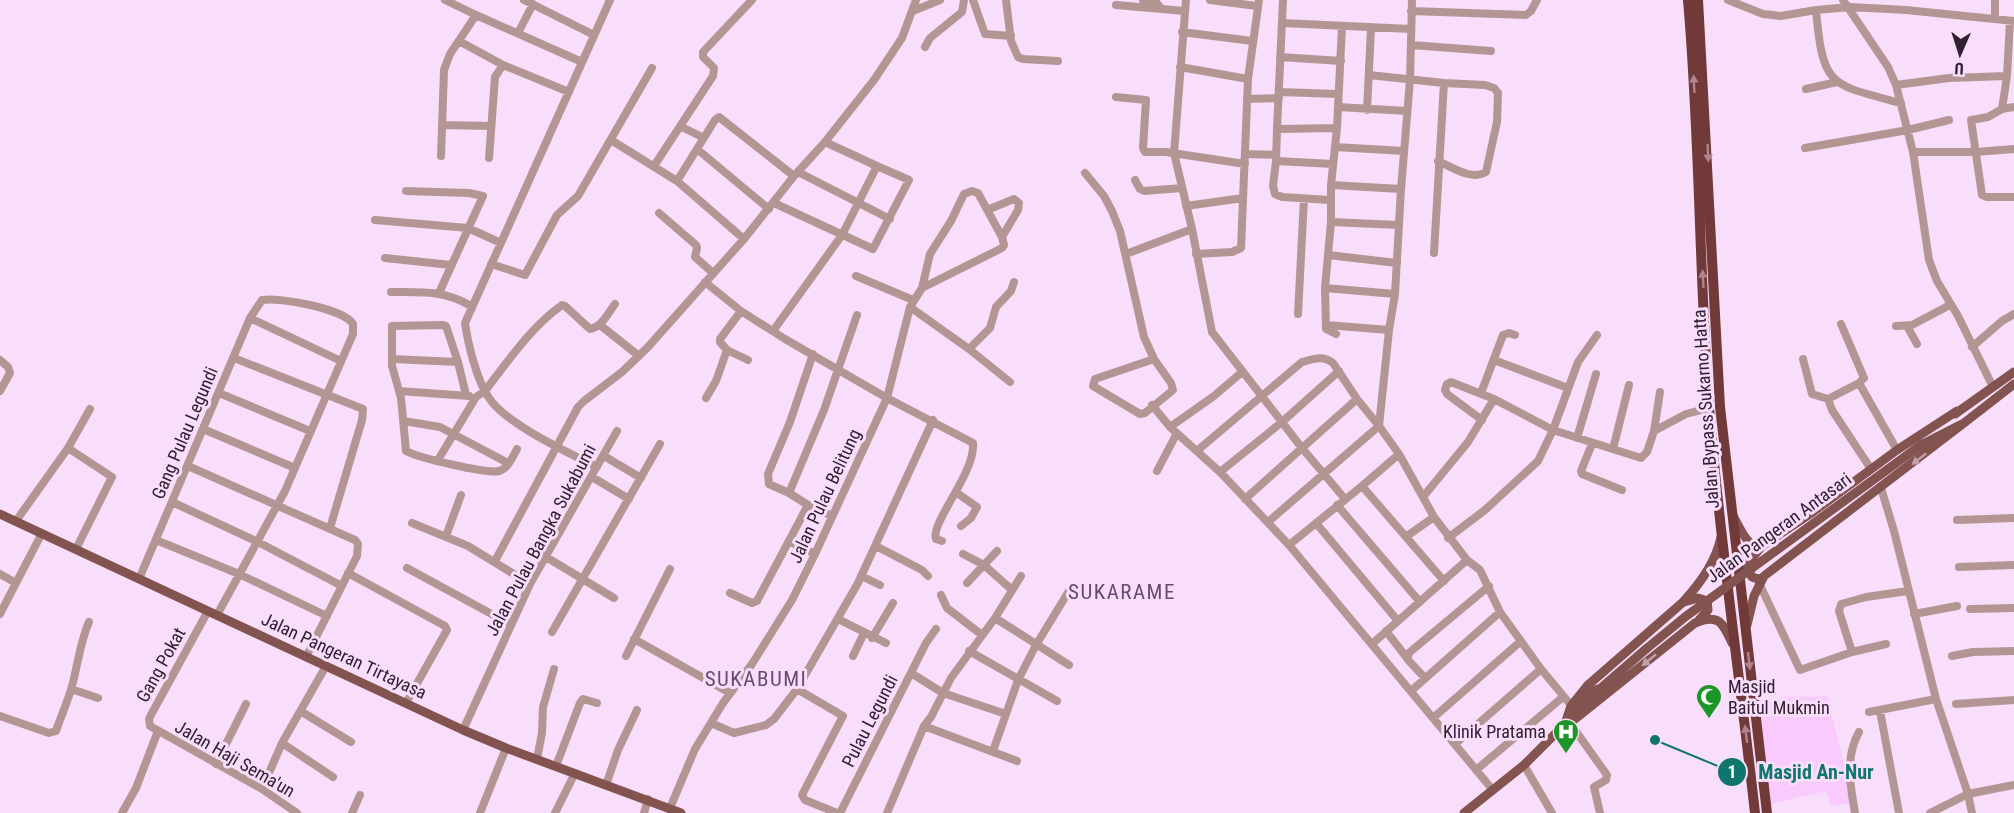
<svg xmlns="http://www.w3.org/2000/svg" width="2014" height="813" viewBox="0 0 2014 813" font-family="'Roboto Condensed',sans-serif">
<rect width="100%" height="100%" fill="#f8defa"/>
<path fill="#facafe" d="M1827,695L1845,768L1851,803L1831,806L1826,791L1771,804L1759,702L1795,696L1816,697Z"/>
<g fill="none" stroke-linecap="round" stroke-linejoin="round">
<path stroke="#b39694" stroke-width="8" d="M445,0L476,15
M524,0L594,35
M973,0L985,34L1011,36
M1006,0L1011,41L1018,57L1023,59L1058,61
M1143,0L1156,2L1161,8
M1186,0L1174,153L1192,229L1212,332L1302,448L1345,499
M1210,0L1257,6
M1283,0L1277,129L1337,128
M1412,0L1410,80L1401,189L1395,294L1389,330L1379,426L1399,454L1434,517L1467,560L1480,570L1500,612L1541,669L1575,710
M1728,0L1763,14L1781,16L1816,10L1850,7L1906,10L2014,21
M1843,0L1888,67L1896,85L1913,152L1929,260L1937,281L1958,316L1993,387
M1995,0V19
M1116,5L1185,11
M1816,10C1823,88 1830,84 1901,103
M913,11L940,0
M1411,11L1526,15L1531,11L1537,0
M2010,21L2007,76L2002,109L1988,117L1971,120L1982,195L1987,197H2014
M1282,23L1411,29
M1182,32L1252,41
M518,33L533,4
M459,41L503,65L569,92
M1411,45L1491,51
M925,47L930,38L962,12L964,0
M1280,57L1341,61
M1180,67L1248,79
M1369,75L1444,83L1485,85L1494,88L1498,93L1497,122L1486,172C1472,181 1452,167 1438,161
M1896,85L1949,78L2007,76
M1806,89L1837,82
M1279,92L1338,94
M1116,97L1146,100L1143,148L1145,152H1166L1245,164
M1247,99L1279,98
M1338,107L1407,111
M2002,109L2014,107
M1367,110L1371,28
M442,125L491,126
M680,126L704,138
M611,140L677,181L744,239
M1335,147L1404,151
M1805,148L1908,130L1949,120
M697,149L769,209
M1913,152H1976L2014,149
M1245,154L1276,155
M441,156L444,70L450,54L476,15L582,62
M489,158L495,77L503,65
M1276,161L1277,129
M654,166L713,76L714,68L703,57V52L752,0
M798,172L890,219
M1085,173L1104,196L1112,211L1120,231L1144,337L1154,359L1171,383L1173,390L1145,413L1140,414L1093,386L1095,379L1154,359
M1135,180L1140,189L1144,191L1182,188
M677,181L715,120L719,117L794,176
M1331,185L1401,189
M406,191L469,193L483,196L439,293
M1330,200L1282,197L1275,194L1273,186L1276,161L1333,164
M774,203L873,249L909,180L877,166
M1186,206L1243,198
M659,213L696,245L697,248L695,257L713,273
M375,220L468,228L501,243
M1331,222L1399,225
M1434,253L1444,83
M1126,254L1192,229
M1196,254L1232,252L1241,248L1248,79L1259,0
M1328,255L1397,263
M385,258L451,265
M491,264L525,275L557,215L578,196L652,68
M856,276L913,300
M705,282L741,311L785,339L887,398L973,443C976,472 930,523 936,539L942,541
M922,288L1002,248L1004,245L1002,237L1018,210L1019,203L1014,199L987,210
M1325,288L1395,294
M391,292C421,292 444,290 471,306
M910,307L969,349L990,328L996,307L1011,291L1014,282
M741,311L720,339V342L727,350L748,360
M1298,314L1304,199
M250,318L341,361
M600,325L639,356
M1326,325L1389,330
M1896,326L1912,325L1950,305
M1907,326L1917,344
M773,331L842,235L877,166L825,142
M1336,334L1326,329L1325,288L1331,222V185L1337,128L1342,26
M1972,347L2002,321L2014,314
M969,349L1010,382
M234,358L363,409L362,420L330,528
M392,359L458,362
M1803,359L1812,394L1828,399L1832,410L1871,469
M0,360L8,367L10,373L0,391
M1494,360L1568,388
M1859,383L1897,450
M399,391L469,396
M219,393L310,431
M1481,393L1503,335L1509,333L1515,335
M466,395L458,362L446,326L443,325L392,326V366L401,398L406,451C419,458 487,474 499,471C508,469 513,456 517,449
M706,398L716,381L727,350
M1828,399L1859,383L1864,378L1841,324
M1152,405L1170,427L1220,472L1289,545L1492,789
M1482,420L1447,394L1445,390L1447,384L1451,382L1494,399L1553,430L1641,458L1647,452L1654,431L1686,414L1709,408
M404,421L440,427L508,463
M1170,427L1214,396L1242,372
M203,429L295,468
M1654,431L1660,392
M1577,438L1596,374
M1592,444L1581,471L1582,474L1622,490
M68,448L112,477L76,549
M1613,449L1629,385
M1198,450L1302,362C1314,359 1323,355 1333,363L1357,399L1379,426L1268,522
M604,456L641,478
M438,460L476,397L485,391C508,361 531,327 562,305L565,306L590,329C602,327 608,313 615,304
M188,466L355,540L358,544L357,556L306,657
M597,467C569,453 506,424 489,398C477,381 468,344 465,323L610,0
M1157,471L1177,433
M1220,472L1282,422L1339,371
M592,477L629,499
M1362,486L1399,454
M1881,488L1894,531L1936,699L1968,794L1972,813
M789,493L769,484L768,474L790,422L813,354
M957,493L977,507L971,518L961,526
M1423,497L1468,442L1494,399
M1245,499L1357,399
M172,502L256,541L342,586
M1337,505L1420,602
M832,516L808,505L789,493L824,410L857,315
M1957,520L2014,518
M16,521L68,448L90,409
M412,523L468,546L530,584
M1316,523L1398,621
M446,536L461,495
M1407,536L1434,517
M1448,538L1485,510L1538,461L1553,430L1578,362L1597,335
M156,540L239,574L327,616
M790,542L815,554
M1289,545L1362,486L1444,581
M876,546L922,570L928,576
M963,554L984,565L1012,590
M546,557L614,598
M495,561L578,407L584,401L622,372L648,347L744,239L794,176L825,142L874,80L902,38L916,0
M1959,567L2014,565
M407,568L510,624
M348,573L445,626L447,630L406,703
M0,574L16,583
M861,576L880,585
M139,579L250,318L262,300C281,297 344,309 353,324V334L285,491L217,615
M967,583L997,551
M1759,583L1800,670L1852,652L1886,644
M730,593L752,603L757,601L808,505
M941,595L947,608L982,635
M1970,609L2014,608
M208,611L152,713L149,719L150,726L262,789L297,813
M0,614L42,533
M1914,614L1957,606
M995,618L1069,665
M838,619L886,643
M1386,631L1407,658
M552,632L660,444
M872,638L893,603
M634,639L730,693
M1372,644L1467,560
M969,651L1057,701
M1852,652L1839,611L1841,604L1866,597L1908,591
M626,656L670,569
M853,656L864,633
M1952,656L1973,652L2014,651
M911,673L943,693L1006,714
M1425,678L1409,661L1407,658L1410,652L1489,586
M71,689L98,698
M797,689L843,716L802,795L805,800L837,813
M1411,691L1500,612
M1956,704L2014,700
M1880,711L1899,813
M302,712L351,742
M1869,712L1936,699
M0,716L49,733L56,731C61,716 68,701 72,686C78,664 80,642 89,622
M1433,718L1521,641
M711,723L734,733L766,725L774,719L797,689L858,583L933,420
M1570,723L1607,775L1606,780L1594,787L1600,813
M924,726L1017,761
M463,730L530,584L617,431
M282,743L333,777
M1455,744L1541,669
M993,751L1018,680L1036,645L1072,586
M537,759L542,733L543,707L554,669
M216,764L246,704
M1524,765L1552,813
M556,766L580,703L583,699L597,703
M1476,770L1563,697
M606,785L618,750L637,710
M262,789L282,743L326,666
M670,808L695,749L723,703L752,664L792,600L815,554L887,398L910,307L922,288L930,254L951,221L964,194L972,191L978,193L1002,237
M122,813L136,788L158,731
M352,813L360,795
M480,813L506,748
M555,813L575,773
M644,813L648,799
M840,813L926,643L936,629
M887,813L924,726L931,717L951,678L995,618L1021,576
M1855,813C1850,785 1845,757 1859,732
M1930,813L1968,794L2014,785"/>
<path stroke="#83534f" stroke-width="9" d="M1955,414L2014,372
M1921,445L1964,423L2014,384
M0,514L463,730L506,748L681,813
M1733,516C1740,527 1747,549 1762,546
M1763,578L1758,579L1752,577L1747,568L1750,561L1762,546L1813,512L1897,450L1957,411
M1684,602L1698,598L1707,601L1708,610L1699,620
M1747,625L1754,596L1764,576L1964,423
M1590,703L1597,696L1601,688
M1571,713L1594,691L1601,688L1646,649
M1564,724L1570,723L1695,623C1719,613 1723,623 1732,643
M1565,724L1571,706L1587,686L1682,603C1699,585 1716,562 1721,537
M1464,813L1524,765L1568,721"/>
<path stroke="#713a38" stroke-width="10" d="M1688,0C1700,136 1699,272 1709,408C1720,543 1740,678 1755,813
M1698,0L1720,407L1767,813"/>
<path stroke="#83534f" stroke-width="9" d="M1646,649L1685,617L1921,445"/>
</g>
<defs><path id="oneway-solid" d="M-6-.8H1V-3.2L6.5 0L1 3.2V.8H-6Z" transform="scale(1.5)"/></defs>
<g fill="#ae848f">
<use href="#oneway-solid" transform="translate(1694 84) rotate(-93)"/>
<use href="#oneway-solid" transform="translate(1708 153) rotate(87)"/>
<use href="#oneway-solid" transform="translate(1703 279) rotate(-93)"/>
<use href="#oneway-solid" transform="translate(1749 661) rotate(83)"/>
<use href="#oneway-solid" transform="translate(1746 734) rotate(-97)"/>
</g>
<g fill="#c39fad">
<use href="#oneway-solid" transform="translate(1919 459) rotate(142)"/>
<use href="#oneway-solid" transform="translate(1649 660) rotate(141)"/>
</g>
<defs>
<symbol id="mosque-pin" viewBox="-11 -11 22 30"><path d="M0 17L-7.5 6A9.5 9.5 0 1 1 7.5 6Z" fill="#1c9627" stroke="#f8defa"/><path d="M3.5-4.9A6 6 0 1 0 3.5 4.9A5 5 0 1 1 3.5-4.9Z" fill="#fff"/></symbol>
<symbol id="hospital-pin" viewBox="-11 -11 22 30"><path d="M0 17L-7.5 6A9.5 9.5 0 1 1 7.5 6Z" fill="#1c9627" stroke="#f8defa"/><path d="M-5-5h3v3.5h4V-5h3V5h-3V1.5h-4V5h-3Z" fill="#fff"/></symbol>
</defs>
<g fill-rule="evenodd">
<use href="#mosque-pin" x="1694" y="682" width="30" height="40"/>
<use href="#hospital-pin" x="1551" y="717" width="30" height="40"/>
</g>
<g text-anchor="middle" stroke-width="6" stroke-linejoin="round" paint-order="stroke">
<g font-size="18" fill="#302031" stroke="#f8defa">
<text transform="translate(1706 409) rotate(-94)" y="6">Jalan Bypass Sukarno Hatta</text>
<text transform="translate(185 433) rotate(-67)" y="6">Gang Pulau Legundi</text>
<text transform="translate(825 496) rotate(-65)" y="6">Jalan Pulau Belitung</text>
<text transform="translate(1779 528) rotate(-36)" y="6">Jalan Pangeran Antasari</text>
<text transform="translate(541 540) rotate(-62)" y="6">Jalan Pulau Bangka Sukabumi</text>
<text transform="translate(344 656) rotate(25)" y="6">Jalan Pangeran Tirtayasa</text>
<text transform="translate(161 665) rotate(-61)" y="6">Gang Pokat</text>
<text transform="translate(870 721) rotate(-63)" y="6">Pulau Legundi</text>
<text transform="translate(235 759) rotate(30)" y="6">Jalan Haji Sema'un</text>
</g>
<g font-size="18" fill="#302031" stroke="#f8defa" text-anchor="start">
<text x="1728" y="693">Masjid<tspan x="1728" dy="21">Baitul Mukmin</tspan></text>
<text x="1546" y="738" text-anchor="end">Klinik Pratama</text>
</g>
<g font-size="21" letter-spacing="1.5" fill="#6c476f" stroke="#f8defa">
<text x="1122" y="599">SUKARAME</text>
<text x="756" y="686">SUKABUMI</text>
</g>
</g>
<path fill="none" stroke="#0f766e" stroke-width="2" d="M1655 740L1732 772"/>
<g fill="#0f766e" stroke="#f8defa" stroke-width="2">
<circle cx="1655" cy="740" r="6"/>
<circle cx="1732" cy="772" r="15"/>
</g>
<g font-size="18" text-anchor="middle" font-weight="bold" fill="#fff">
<text x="1732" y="778">1</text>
</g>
<g font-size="20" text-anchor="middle" font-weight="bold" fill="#0f766e" stroke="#f8defa" stroke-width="6" stroke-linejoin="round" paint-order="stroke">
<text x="1816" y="779">Masjid An-Nur</text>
</g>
<g transform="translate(1960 54) rotate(183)" stroke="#f8defa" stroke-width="4.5" paint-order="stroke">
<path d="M0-4.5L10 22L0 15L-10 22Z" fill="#302031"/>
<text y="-9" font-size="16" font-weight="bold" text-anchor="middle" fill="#302031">U</text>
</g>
</svg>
